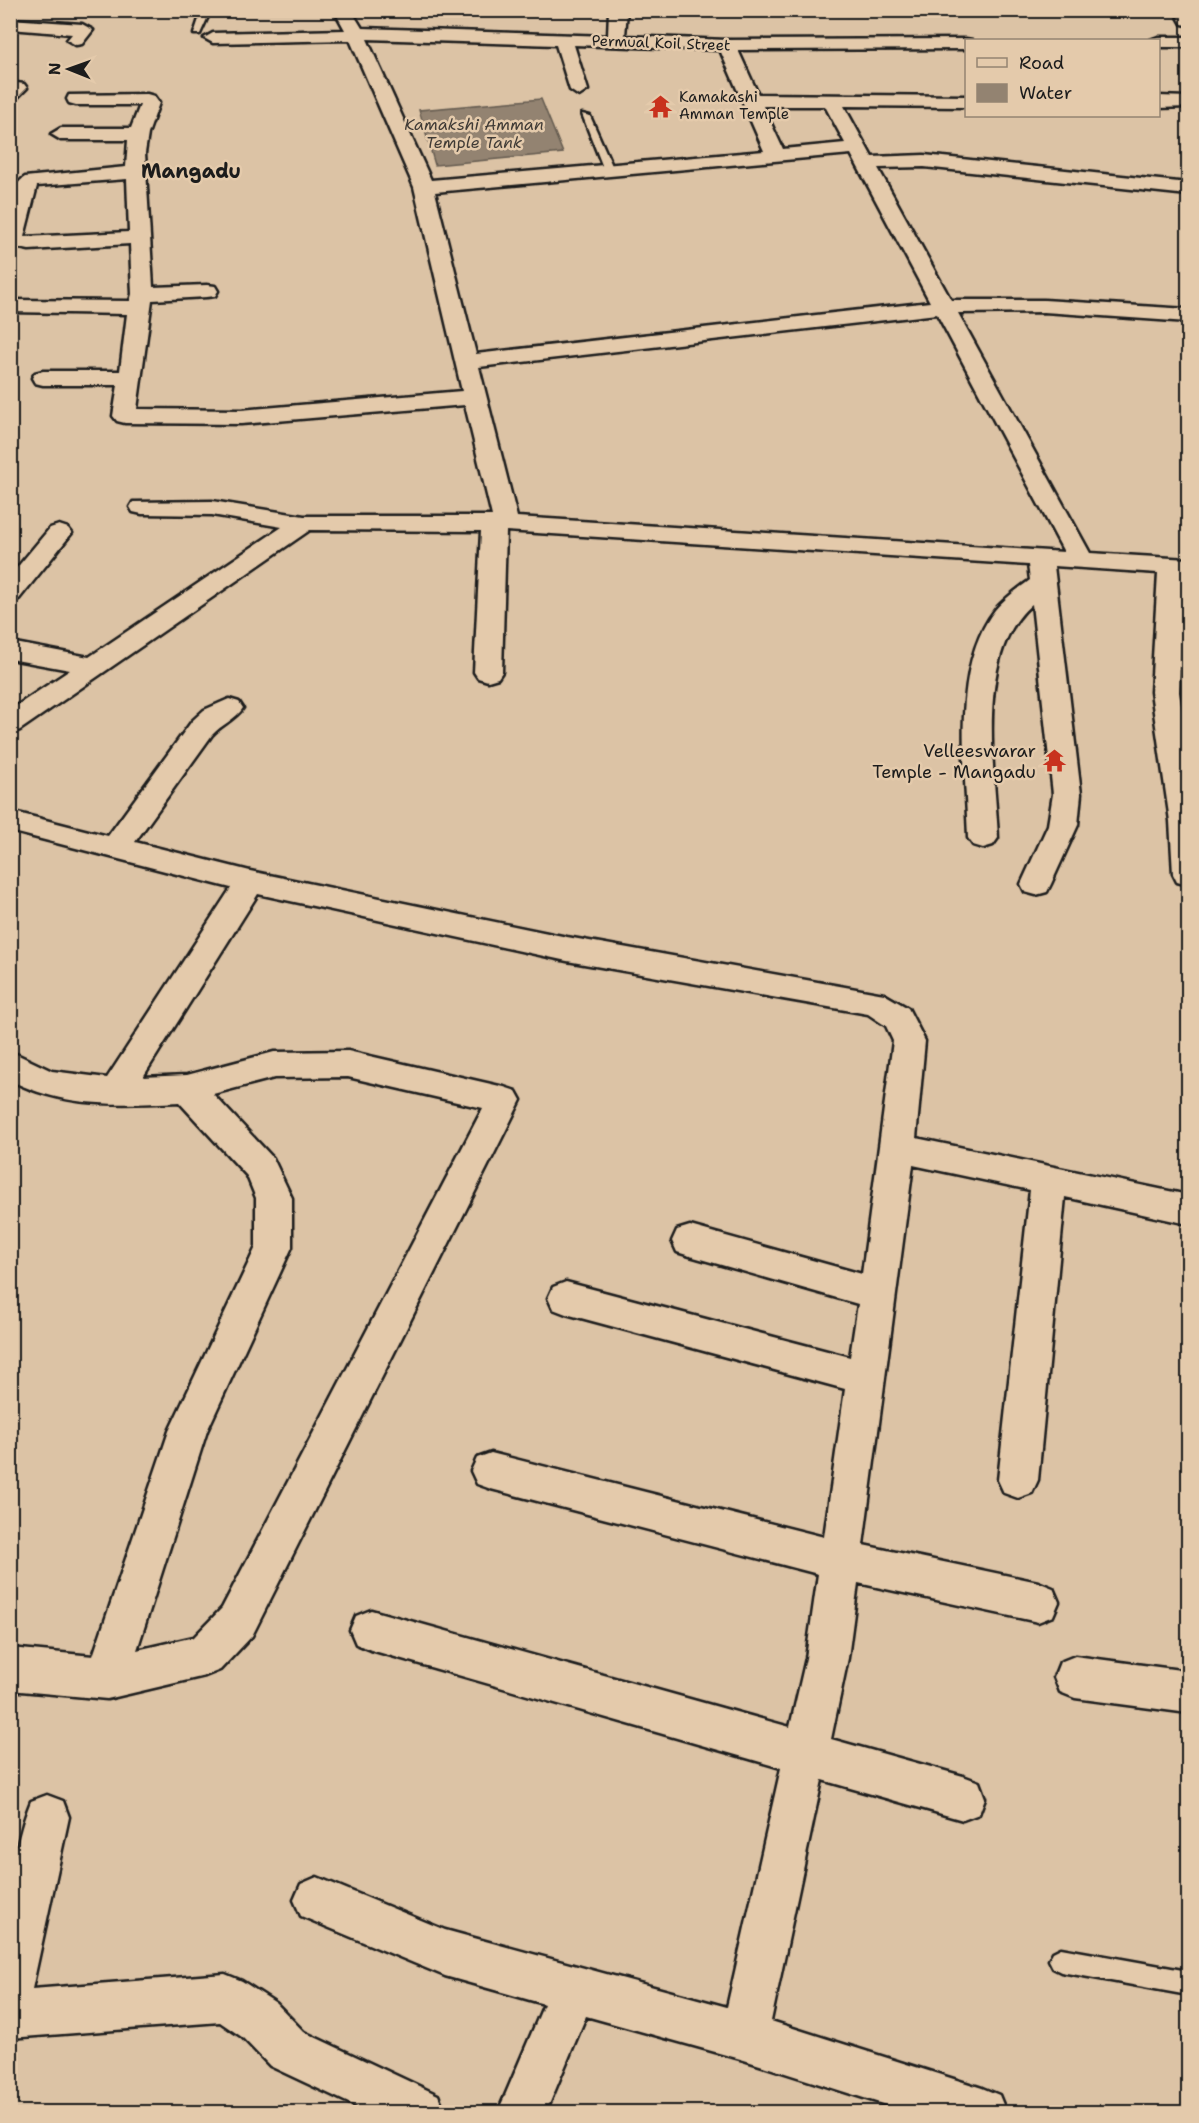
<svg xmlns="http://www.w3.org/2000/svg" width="1199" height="2123" viewBox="0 0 1199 2123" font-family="'Shantell Sans',sans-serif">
<rect width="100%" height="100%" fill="#dcc3a5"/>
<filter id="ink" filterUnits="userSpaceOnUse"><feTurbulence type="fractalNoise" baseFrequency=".0167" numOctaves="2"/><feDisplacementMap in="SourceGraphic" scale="12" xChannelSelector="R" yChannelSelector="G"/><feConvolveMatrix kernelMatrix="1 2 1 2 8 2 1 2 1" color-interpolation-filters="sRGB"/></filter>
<g filter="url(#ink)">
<path fill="#938371" stroke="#635a4f" stroke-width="1.5" d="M541,99L563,153L435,165L419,110Z"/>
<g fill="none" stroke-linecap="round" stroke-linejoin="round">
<defs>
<path id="service" d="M202,10H211L200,34H194Z
M582,114L590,116L614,170L612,172L604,170Z
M1061,1948L1188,1971V1995L1061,1972L1053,1968L1049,1960L1053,1952Z"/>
<path id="minor" d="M334,10H351L362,28L608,36L609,10H627L625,36L727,40L966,39L972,40H966V49L738,50L758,94L966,96V107L844,106L872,157L924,155L1188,183V195L924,167L878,168L951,300H1044L1188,309V322L1044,312L958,313L1090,553L1188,559V575L1183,574L1179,692L1188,752V885L1177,882L1173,874L1170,821L1151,692L1158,573L1054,566L1081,794L1078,825L1051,884L1047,892L1036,895L1025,892L1021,884L1048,825L1053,794L1032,604C974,653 995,770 998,838L993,845L983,848L973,845L968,838C966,769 950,668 995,610C1005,598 1018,589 1030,580L1028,565L506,531L502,672L498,678L488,681L478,678L474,672L481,531L310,530L20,730L10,733V710L70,670L10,659V642L89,657L282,527L212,515L142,514L133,512L130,507L133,502L212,501L304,516H492L465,405L241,424L125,423L117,421L113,416L118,385H43L35,383L32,378L35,373L43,371H120L127,314L10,312V300L130,301L132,294L130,244L29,250L10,246C10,225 5,190 25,177L126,167L128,140H61L51,134L61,128H131L140,105H76L69,103L67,99L69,95L147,94L154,96L159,103L148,134L145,153L153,287L207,285L215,286L218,291L215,296L207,297L152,300L137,409L241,410L462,391L414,187L350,40L213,43L204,38L213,33L345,30ZM367,39L556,45L570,90L579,96L588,90L574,45L720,50L764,151L431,180ZM763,106H825L845,143L783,149ZM851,154L930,302L476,354L435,192ZM127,179L129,232L24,237L37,186ZM937,314L1064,552L517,517L479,367Z
M1174,10H1188V25L1182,24Z
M10,19L82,24L93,30L82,44L76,45L67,40L72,34L10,29Z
M1158,37H1188V47H1158V40H1150Z
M10,82L24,84L27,88L17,98L10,99Z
M1158,96L1188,97V107L1158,108Z
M59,525L68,528L72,533L19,599L10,601V576L50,528Z
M229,699L239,702L243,708C236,719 221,725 212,735L135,842L250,871L567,937L884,994L908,1008L925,1041L916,1138L1188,1195V1224L1065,1197L1038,1480L1032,1493L1018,1498L1004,1493L998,1480L1030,1190L913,1165L863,1545L1038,1582L1053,1588L1059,1602L1053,1616L1038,1622L858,1583L848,1658L831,1739L963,1776L979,1782L985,1798L979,1814L963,1820L822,1780L771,2021L982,2088L999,2095L1006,2112H908L744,2060L586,2016L546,2112H498L544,2004L445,1976L301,1916L294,1900L301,1884L317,1877L445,1930L727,2007L781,1768L371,1650L356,1644L350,1630L356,1616L371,1610L790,1727L806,1658L818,1574L491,1489L477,1484L471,1471L477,1458L491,1453L824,1537L845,1389L566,1314L553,1309L548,1298L553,1287L566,1282L850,1357L858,1304L690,1256L677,1252L672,1241L677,1230L690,1226L862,1274L893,1041L886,1026L868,1014L567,961L258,894L143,1077L187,1075L274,1052L348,1051L504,1087L516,1091L521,1100L252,1636L220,1670L205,1676L107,1699L10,1690V1648L93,1656L169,1431L256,1247V1198L247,1176L179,1102C121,1105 63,1108 10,1080V1051L52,1071L107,1078L231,888L10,831V811L108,836L192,721L204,710ZM348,1077L483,1108L222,1608L194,1637L137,1650L207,1431L292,1247V1198L273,1158L213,1094L274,1078Z
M1075,1656L1188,1671V1713L1075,1698L1060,1692L1054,1677L1060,1662Z
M47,1795L63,1801L69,1817L32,1989L225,1974L242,1981L276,2003L304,2032L438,2095L445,2112H368L270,2066L242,2037L220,2022L10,2038C10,1959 1,1875 31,1801Z"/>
</defs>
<use href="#service" stroke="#1c1c1c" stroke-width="5"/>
<use href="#minor" stroke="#1c1c1c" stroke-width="5"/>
<use href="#service" fill="#e4caab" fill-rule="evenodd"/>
<use href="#minor" fill="#e4caab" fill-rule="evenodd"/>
</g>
</g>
<defs>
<symbol id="temple-bare" viewBox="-9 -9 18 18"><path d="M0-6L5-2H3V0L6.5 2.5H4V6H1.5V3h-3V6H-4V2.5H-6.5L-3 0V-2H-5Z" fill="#c8321e" stroke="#e4caab" stroke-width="2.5" paint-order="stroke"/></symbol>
</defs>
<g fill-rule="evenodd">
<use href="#temple-bare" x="644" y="90" width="33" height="33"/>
<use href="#temple-bare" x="1038" y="744" width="33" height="33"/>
</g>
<g text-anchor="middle" stroke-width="5" stroke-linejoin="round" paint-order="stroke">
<g font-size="15" fill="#1c1c1c" stroke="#e4caab">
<text transform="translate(661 43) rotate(2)" y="5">Permual Koil Street</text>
</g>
<g font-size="15" fill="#1c1c1c" stroke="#e4caab" text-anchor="start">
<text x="679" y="102">Kamakashi<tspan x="679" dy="17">Amman Temple</tspan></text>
</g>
<g font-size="16" font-style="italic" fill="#403b36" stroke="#e4caab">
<text x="474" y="130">Kamakshi Amman<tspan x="474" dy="18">Temple Tank</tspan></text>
</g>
<g font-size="18" fill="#1c1c1c" stroke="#e4caab" text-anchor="end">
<text x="1036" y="757">Velleeswarar<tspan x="1036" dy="21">Temple - Mangadu</tspan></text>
</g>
<g font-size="20" font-weight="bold" fill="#1c1c1c" stroke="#e4caab">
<text x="191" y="178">Mangadu</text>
</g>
</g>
<rect width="1199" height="2123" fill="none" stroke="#e4caab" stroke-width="36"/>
<rect x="18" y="18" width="1163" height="2087" fill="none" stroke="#1c1c1c" stroke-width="2" filter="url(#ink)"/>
<rect x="965" y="39" width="195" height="78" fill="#e4caab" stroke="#948472" stroke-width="1.5"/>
<rect x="977" y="58" width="30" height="9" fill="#e4caab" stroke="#948472" stroke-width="1.5"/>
<text x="1019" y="69" font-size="18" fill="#1c1c1c">Road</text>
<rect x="977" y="84" width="30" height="18" fill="#938371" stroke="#948472" stroke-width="1.5"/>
<text x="1019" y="99" font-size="18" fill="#1c1c1c">Water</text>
<g transform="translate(69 69) rotate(271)" stroke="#e4caab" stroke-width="4.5" paint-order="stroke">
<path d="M0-4.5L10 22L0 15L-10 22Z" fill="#1c1c1c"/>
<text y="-9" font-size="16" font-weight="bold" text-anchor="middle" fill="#1c1c1c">N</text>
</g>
</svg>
